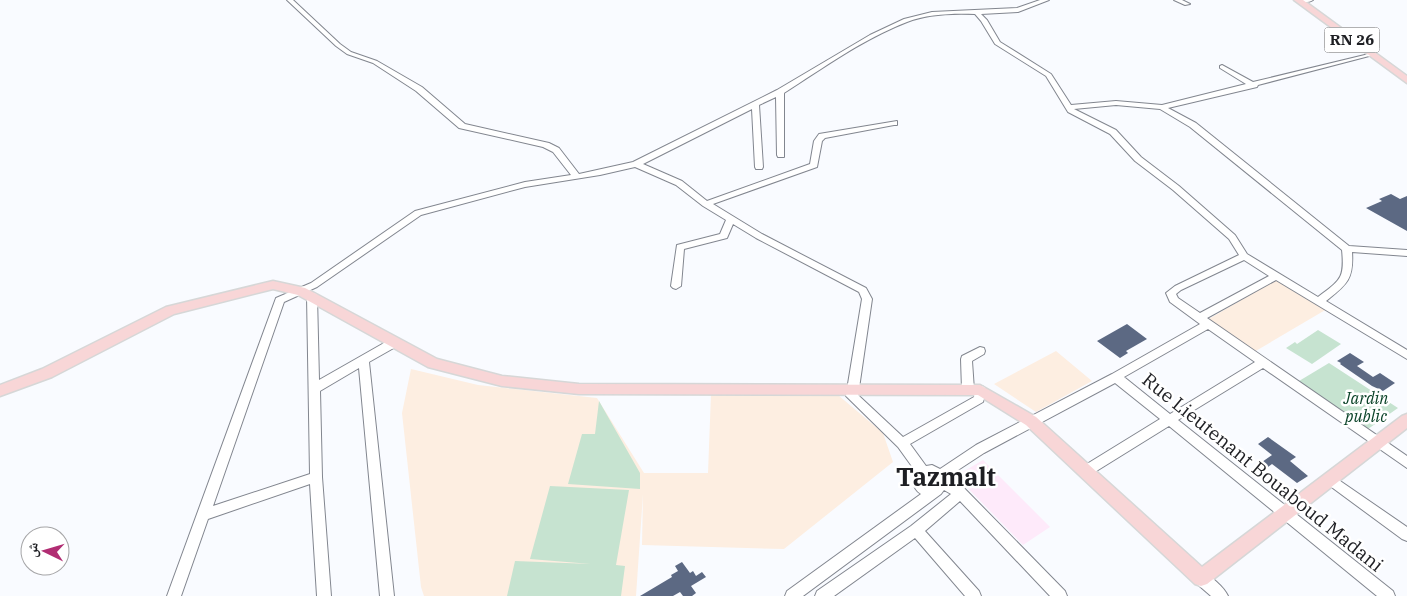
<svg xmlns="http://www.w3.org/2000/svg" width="1407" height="596" viewBox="0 0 1407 596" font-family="'IBM Plex Serif','Noto Naskh Arabic',serif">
<rect width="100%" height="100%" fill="#f9fbff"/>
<path fill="#fdeee1" d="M1277,279L1327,309L1254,352L1207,320Z
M1056,351L1092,381L1036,412L994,384Z
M411,369L478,385L597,398L644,473H708L711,394L838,395L883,433L893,462L784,549L642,545L643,494L636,596H424L421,587L402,413Z"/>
<path fill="#feeafa" d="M983,460L1050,527L1023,545L956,476Z"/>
<path fill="#c6e3d0" d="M1318,330L1341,344L1312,364L1286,348L1295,342L1297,344Z
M1329,363L1398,408L1368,429L1299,381Z
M599,401L640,473V489L568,484L582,434H595Z
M550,486L629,490L616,565L625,566L621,596H507L515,561L591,564L530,559Z"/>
<path fill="#5c6983" d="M1391,194L1400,199L1407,196V231L1366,208L1382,201L1379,199Z
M1127,324L1147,339L1126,351L1128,353L1120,358L1097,341Z
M1350,353L1364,362L1357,366L1373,377L1380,373L1395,383L1383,391L1372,386L1340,364L1341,363L1337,361Z
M1268,437L1296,457L1290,461L1308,476L1297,483L1272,464L1268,467L1262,462L1272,455L1258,444Z
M682,562L690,573L693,571L696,576L702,572L706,577L691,586L696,593L692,596H683L680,592L673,596H640L672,577L671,575L678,571L675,566Z"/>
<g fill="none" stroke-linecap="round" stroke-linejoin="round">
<defs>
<path id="minor" d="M287,0H293L340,44L351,52L377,61L422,87L465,124L549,143L559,148L579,174L633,162L777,90L870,35L904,19L932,12L1017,8L1040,0H1049L1018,12L981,14L987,20L1000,42L1051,74L1071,105L1116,101L1162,105L1246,84L1220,68V66L1222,65L1253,82L1373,53V55L1258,85L1257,87L1168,108L1196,123L1349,246L1407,250V256L1352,252C1354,280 1346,285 1326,301L1407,350V359L1276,280L1207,318L1407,456V468L1263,368L1178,420L1393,591L1395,596H1377L1169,426L1090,475L1086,476L1082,475L1080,471L1082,467L1160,419L1115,383L984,453L955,472L965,489L1065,591L1067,596H1050L960,501L925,531L979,591L981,596H965L915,538L834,596H815L817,591L911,526L951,494L944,490L941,494L803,596H785L787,591L921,494C913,489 912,481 916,472L898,447L846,396L862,299L859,292L756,238L733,224L727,238L684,249L681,286L676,289L673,288L671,286L677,245L720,234L726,220L703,206L676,185L635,167L600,175L525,187L421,215L317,287L284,302L213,506L310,474L307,296L312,293L316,294L317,296L319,380L391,339H399L400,342L399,345L369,362L394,596H380L359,368L320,391L322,477L331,596H317L310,484L208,519L181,596H167L276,298L311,283L415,211L525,182L571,175L553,152L543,147L459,128L416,91L373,63L347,54L336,46ZM975,14L981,21L995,44L1046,76L1068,112L1110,134L1135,161L1173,190L1229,239L1239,255L1175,286L1166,293L1170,302L1200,324L1112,374L976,445L940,469L932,465L926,466L910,444L983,402L986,390L984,387L980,386L976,387L974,397L903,437L858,395L872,299L866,288L762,234L713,204L817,167L822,141L825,138L894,125H897V121L819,134L814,141L810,164L707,201L682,181L643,164L752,109L755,167L756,169H762L763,167L759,105L776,97L777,155L778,157H784V93C823,68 863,39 907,22C927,14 954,13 975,14ZM1116,105L1160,109L1190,127L1342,250C1345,279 1340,280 1318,297L1247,254L1235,235L1179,186L1141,157L1116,130L1074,109ZM1244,260L1269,276L1200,313L1178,298L1176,294L1181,290ZM1208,329L1255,362L1170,414L1124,377ZM929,476L934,479V483L931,486H929L926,483V478Z
M1174,0H1182L1190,4L1185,5Z
M1296,0H1313C1309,3 1300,3 1296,0Z
M980,347L984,348L985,351L984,354L972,361L974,390L972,393L968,394L964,393L962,390L961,359L962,356Z
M1330,474L1407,527V541L1402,539L1326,483L1324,479L1326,475Z
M1201,571C1210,575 1224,587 1228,596H1211L1196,583L1194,578L1196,573Z"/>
<path id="major" d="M1294,0H1303L1407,76V83Z
M273,281L305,288L437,359L502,376L579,384L980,385L1036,417L1202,567L1402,416L1407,414V428L1207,584L1201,586L1195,584L1026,425L978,395L579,394L502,386L428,367L298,295L273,289L174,314L52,377L0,396V385L42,369L166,307Z"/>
</defs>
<use href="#minor" stroke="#82868f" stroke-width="2"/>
<use href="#major" stroke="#d6d7d7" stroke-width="3"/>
<use href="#minor" fill="#fff" fill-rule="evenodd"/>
<use href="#major" fill="#f8d6d7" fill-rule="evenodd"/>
</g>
<g text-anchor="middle" stroke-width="5" stroke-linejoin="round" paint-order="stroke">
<rect fill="#fff" stroke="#626265" stroke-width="1" x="1324.5" y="27.5" width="55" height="25" rx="4"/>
<g font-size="15" font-weight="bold" fill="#1e1f23">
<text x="1352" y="45">RN 26</text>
</g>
<g font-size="16" font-style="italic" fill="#0a4328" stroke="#fff">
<text x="1366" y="404">Jardin<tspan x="1366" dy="18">public</tspan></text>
</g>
<g font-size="19" fill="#1e1f23" stroke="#fff">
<text transform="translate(1263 472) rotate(39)" y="7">Rue Lieutenant Bouaboud Madani</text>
</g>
<g font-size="25" font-weight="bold" fill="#1e1f23" stroke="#fff">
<text x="946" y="486">Tazmalt</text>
</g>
</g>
<g transform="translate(45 551) rotate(275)"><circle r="24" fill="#ffffff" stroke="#a5a5a7"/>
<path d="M0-4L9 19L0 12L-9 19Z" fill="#b12d73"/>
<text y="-8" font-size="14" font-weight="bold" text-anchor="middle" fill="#1e1f23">ش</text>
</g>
</svg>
